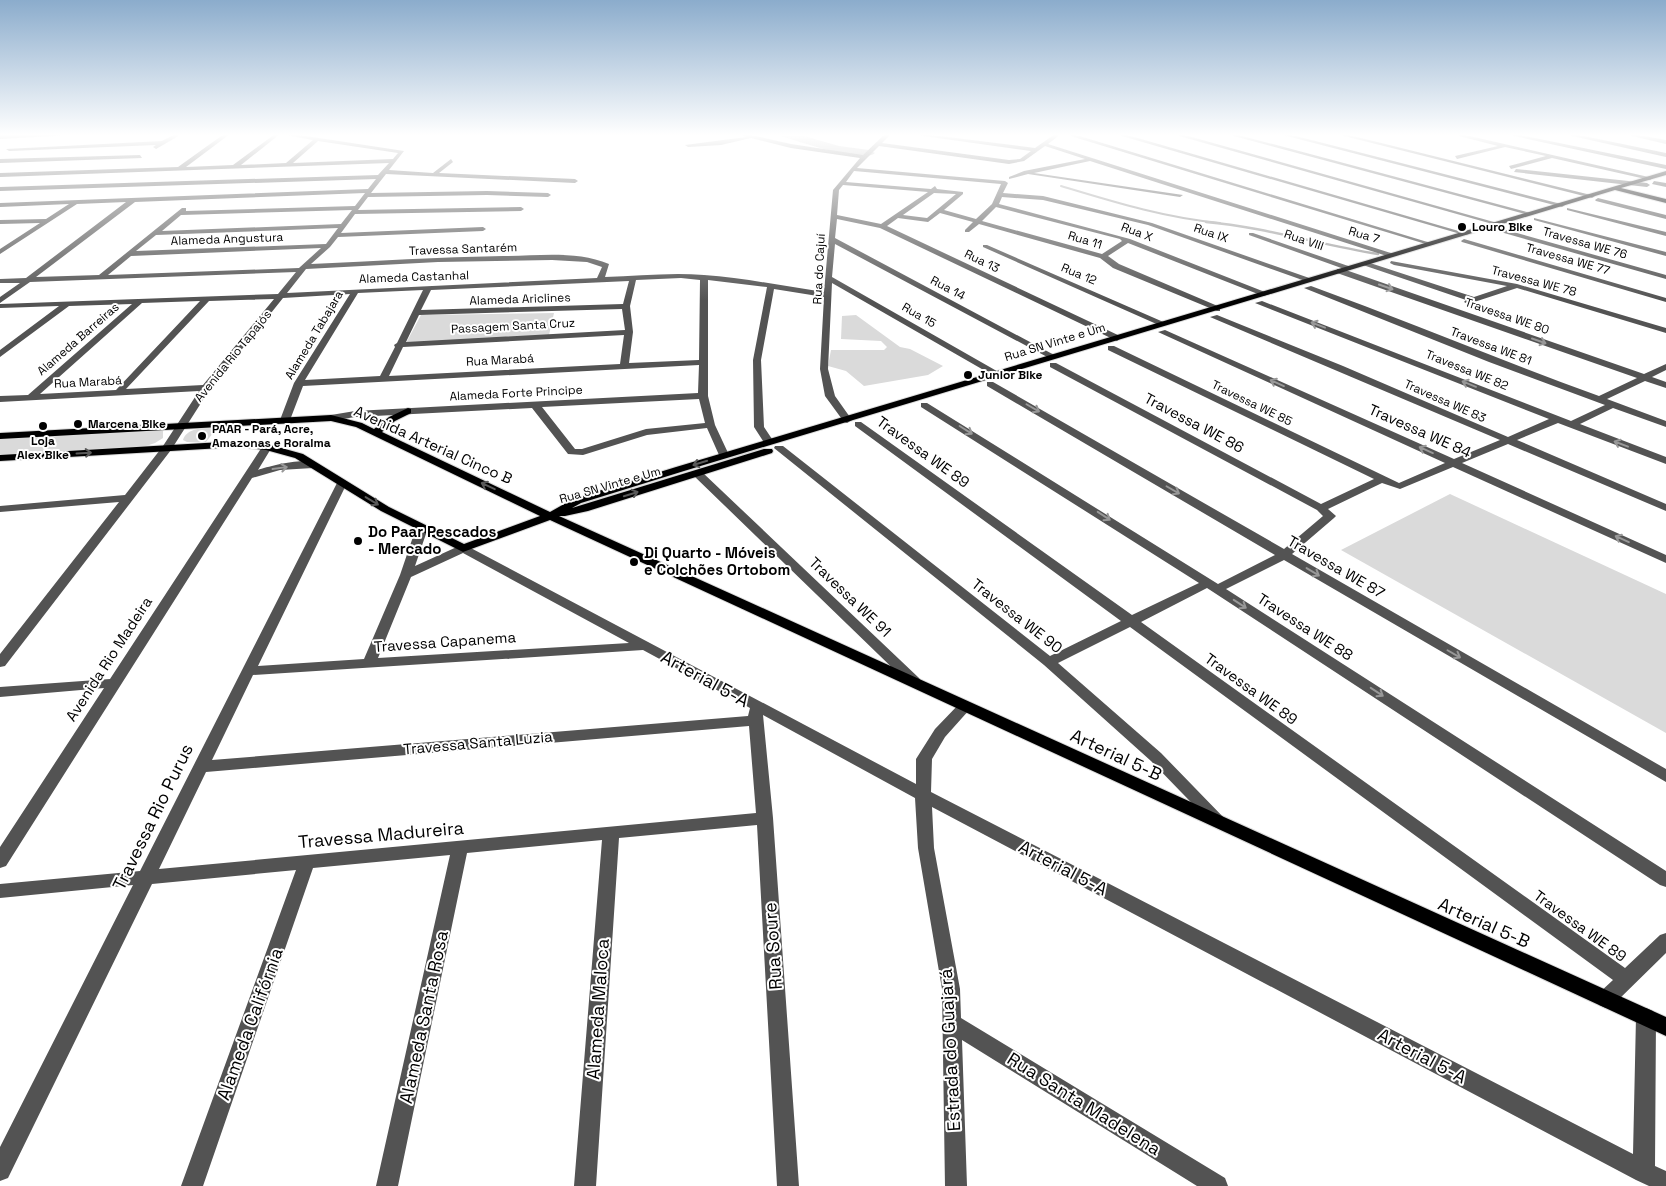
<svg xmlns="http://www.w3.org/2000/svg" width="1666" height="1186" viewBox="0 0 1666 1186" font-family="'Space Grotesk',sans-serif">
<rect width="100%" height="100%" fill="#fff"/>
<path fill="#dadada" d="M554,313L549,335L406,343L421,315Z
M856,315L900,347L910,349L943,366L928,375L864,386L846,371L828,366L831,350H884L887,347L881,341L841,339L842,316Z
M159,428L163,431V438L155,443L137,449L0,458V436Z
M217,428L206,442H187L183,440C187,427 205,428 217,428Z
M1450,494L1666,594V733L1341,550Z"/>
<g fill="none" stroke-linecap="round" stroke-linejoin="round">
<path stroke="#a1a1a1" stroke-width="2" d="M1061,186C1114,202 1165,218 1220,223"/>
<path stroke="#a1a1a1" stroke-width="2.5" d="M1206,222C1264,227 1321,245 1378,254"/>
<path fill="#a1a1a1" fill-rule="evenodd" d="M780,134H797L839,146L869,150L875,153C864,164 797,141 781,136Z"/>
<defs>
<path id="major" d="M1666,171V175L1621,188L1666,199V203L1615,190L684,471L581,503L572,508L764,449H772L773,451L772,453L588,511L565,516H559L1666,1017V1036L550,520L463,552L381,511L295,458L266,450L239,447L0,461V455L239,441L267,444L303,454L389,507L464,544L540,516L356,427L331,421L0,439V433L331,415L362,423L374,429L389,417L408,408L411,409V413L395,421L382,432L550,512L573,499L676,467Z"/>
</defs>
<use href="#major" stroke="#dbdbdb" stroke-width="2"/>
<path fill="#535353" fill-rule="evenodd" d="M41,134H90L0,139V135Z
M175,134H182L156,149L153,147L156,145L9,151L6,149L162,141Z
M224,134H230L186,167L233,165L275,134H293L404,151L389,170L433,173L451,159L453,162L439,173L575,179L578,181L575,183L386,174L371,193L487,191L548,193L551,195L548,197L487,195L368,197L358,210L521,207L524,209L521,211L355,214L341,233L483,227L486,229L483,231L338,237L330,247L311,264C375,261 439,257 503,256C537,256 576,250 609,264L605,277C638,276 671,272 704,275C744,278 784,286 824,292L833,190L860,158L791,148L751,138L721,145L688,147L685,145L746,137L737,134H747L791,144L863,155L885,134H891L882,143L1009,160L1020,159L1031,151L909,134H924L1035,148L1055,134H1061L1048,144L1397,255L1390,257L1090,161L1034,173L1183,195L1180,197L1028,174L1009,179V177L1024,171L1085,159L1045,146L1024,161L1009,164L879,146L857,168L1005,181L1008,183L1003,193L1043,196L1152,223L1315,280L1308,282L1148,225L1043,200L1002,197L999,204L1130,239L1270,294L1263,296L1128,243L1108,256L1119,264L1220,307V311H1217L1113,268L1100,258L979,224L969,232H965V230L973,222L940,213L928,222L898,218L887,226L1120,336L1121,338L1117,341L880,228L837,219L835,238L1058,357L1051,359L835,244L832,277L1002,374L997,377L994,376L832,283L828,369L835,396L852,420L847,423L844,422L825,396L820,369L824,297L774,289L761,360L764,427L774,442L769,445L765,444L754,427L753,360L767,287L708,280V396L715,425L729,455L724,458L719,455L707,428L647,435L583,455L568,454L532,408L355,417L331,421L326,418L331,415L355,411L698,393L699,365L303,386L290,420L285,423L282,422L280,420L294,383L350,294L283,298L210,389L171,450L5,666L0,667V654L119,502L0,512V506L125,495L163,446L199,391L0,402V396L28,395L132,304L69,306L0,357V350L59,306L0,308V304L278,294L296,272L30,282L0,303V297L20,283H0V279L26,278L126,202L77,204L0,254V249L40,223L0,224V220L46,219L69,204L0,207V203L368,189L376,179L0,191V187L378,175L389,163L0,177V173L178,167ZM280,134L313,140L286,163L241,165ZM318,141L398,153L393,159L293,163ZM854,171L1001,184L992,204L976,219L944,210L963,194V192L937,189L935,186L931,189L846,182ZM843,185L928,192L881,224L837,215L839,190ZM365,193L355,206L186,211V208H182L99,275L36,277L135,202ZM934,193L956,194L927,218L903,215ZM996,207L1120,239L1122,241L1102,254L982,221ZM352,210L341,224L162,231L181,215ZM338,228L326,244L136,251L156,235ZM321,248L299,268L108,275L131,256ZM552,260L587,262L602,267L597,278L287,293L306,269L438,262ZM681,278L700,280L699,360L629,363L633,332L630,306L636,280ZM629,281L623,304L421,310L431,290ZM423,290L397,343L394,345L395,347L380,376L305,380L358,293ZM274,299L203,385L126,389L209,301ZM200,301L116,390L40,394L142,303ZM622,309L625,330L406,342L419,315ZM624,335L620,364L389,376L403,347ZM699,399L705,423L646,429L582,449H575L542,407Z
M1064,134H1073L1434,244L1429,245Z
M1115,134H1124L1469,234L1464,235Z
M1172,134H1181L1501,224L1496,225Z
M1226,134H1235L1534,214L1529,215Z
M1279,134H1288L1565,205L1562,207Z
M1336,134H1345L1595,196L1592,198Z
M1451,134H1461L1653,178L1650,180L1552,158L1511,169L1509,166L1546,156L1505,147L1457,159L1455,156L1498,146Z
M1505,134H1516L1666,165V169Z
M1563,134H1574L1666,153V157Z
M1623,134H1634L1666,140V144Z
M140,155L142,158L0,163V159Z
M1516,169L1647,183L1650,185L1647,187L1514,172Z
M1654,181L1666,183V187L1652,184Z
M1598,198L1666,215V219L1596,201L1595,200Z
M1567,208L1666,232V236L1567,210Z
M1534,218L1666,252V256L1534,220Z
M1499,228L1666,275V279L1497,231V229Z
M1249,233H1253L1354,268L1347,270L1249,235Z
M1464,239L1666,298V302L1462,242L1461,241Z
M983,245H987L1168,324L1161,326L983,247Z
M1391,261L1517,284L1666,328V333L1517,288L1468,304L1464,302L1466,300L1360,264L1367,262L1474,297L1507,286L1394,265L1390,263Z
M1337,269H1343L1644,374L1666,364V370L1652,377L1666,382V388L1645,381L1607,399L1666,421V427L1613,408L1580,424L1666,457V464L1558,423L1517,440L1666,504V511L1508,444L1462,463L1666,555V563L1453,467L1400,489L1382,483L1328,509L1336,516L1334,518L1292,554L1666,769V782L1284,560L1226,589L1666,871V887L1660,885L1207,588L1141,622L1625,968L1660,935L1666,933V953L1613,1005L1606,1008L1599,1005L1597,999L1599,993L1613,980L1130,627L1058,663L1161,753L1227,821L1225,825L1219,827L1213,825L1151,761L1044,665L774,448L775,446H783L1050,656L1121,621L855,426V422H861L1132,615L1199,583L921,407V403H927L1218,584L1275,555L987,386V382H993L1284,549L1323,516L1317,510L1050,367V363H1056L1321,504L1374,479L1108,350V346H1114L1399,483L1445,463L1158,332L1165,330L1454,459L1500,440L1210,317L1217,315L1343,366L1508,437L1549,419L1255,303L1262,301L1571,421L1605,405L1489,362L1304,288L1311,286C1407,321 1502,361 1599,396L1637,378L1337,273Z
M267,444L272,447L258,470C270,466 308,456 318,465L313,468L280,470L252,478L6,866L0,868V847L104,688L0,697V687L110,679L262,447Z
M698,471L702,472L919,678L921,681L919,684H909L694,476L693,474Z
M342,480L347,483L258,666L364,659L400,575L416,528L422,525L428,528L415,566L459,546H467L916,784V759L935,729L960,703H970L972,706L970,709L945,737L932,759L931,792L1633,1154L1636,1017L1639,1011L1646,1008L1653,1011L1656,1017L1655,1166L1666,1171V1186H1649L1636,1180L932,807L934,848L960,989L961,1018L1225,1178L1228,1186H1197L962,1040L967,1186H945L942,989L918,848L915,798L763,715L773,818L799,1186H777L757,825L619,838L596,1186H574L602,840L467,853L398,1186H376L450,855L313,868L203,1186H181L296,870L152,884L8,1178L0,1181V1147L133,885L0,898V884L140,871L337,483ZM463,553L629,643L378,658L411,577ZM643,650L750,708L748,716L212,760L253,675ZM749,726L756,813L159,869L206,772Z"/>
<use href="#major" fill="#000" fill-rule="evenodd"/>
</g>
<defs><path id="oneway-shaft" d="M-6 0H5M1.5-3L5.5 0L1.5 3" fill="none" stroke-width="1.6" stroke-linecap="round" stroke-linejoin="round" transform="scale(1.25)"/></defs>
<g stroke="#989898">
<use href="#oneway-shaft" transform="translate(1386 287) rotate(19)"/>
<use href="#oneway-shaft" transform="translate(1318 325) rotate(-159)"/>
<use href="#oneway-shaft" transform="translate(1539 341) rotate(19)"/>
<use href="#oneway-shaft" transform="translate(1277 383) rotate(-156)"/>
<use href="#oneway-shaft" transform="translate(1469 384) rotate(-158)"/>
<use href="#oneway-shaft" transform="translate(1033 408) rotate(30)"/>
<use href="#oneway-shaft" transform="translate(966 430) rotate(32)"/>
<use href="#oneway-shaft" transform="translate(1621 444) rotate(-159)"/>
<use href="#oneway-shaft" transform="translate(1426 450) rotate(-156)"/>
<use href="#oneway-shaft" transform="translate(280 468) rotate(-8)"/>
<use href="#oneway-shaft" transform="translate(1173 490) rotate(30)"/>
<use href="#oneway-shaft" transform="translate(1104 516) rotate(33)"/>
<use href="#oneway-shaft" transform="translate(1622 539) rotate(-156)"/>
<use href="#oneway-shaft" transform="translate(1313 572) rotate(31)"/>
<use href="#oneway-shaft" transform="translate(1240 604) rotate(33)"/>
<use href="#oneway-shaft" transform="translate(1454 654) rotate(30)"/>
<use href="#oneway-shaft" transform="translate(1377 692) rotate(33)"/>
</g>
<g stroke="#595959">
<use href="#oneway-shaft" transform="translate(84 453) rotate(-3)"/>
<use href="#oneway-shaft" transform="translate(700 463) rotate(163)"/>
<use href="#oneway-shaft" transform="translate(488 486) rotate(-155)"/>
<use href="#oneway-shaft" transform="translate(631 494) rotate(-17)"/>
<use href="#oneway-shaft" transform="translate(372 501) rotate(31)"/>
</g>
<linearGradient id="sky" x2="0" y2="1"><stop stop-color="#8baccc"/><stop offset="0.45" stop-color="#fff"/><stop offset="1" stop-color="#fff" stop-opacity="0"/></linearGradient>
<rect width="1666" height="300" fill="url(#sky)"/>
<g fill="#000" stroke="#fff" stroke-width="2">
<circle cx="1462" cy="227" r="5"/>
<circle cx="968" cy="375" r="5"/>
<circle cx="78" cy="424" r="5"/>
<circle cx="43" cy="426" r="5"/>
<circle cx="202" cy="436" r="5"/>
<circle cx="358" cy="541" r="5"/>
<circle cx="634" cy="562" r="5"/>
</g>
<g text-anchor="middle" stroke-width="4" stroke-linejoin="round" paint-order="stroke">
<g font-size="12" font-weight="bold" fill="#000" stroke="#fff" text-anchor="start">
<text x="1472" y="231">Louro Bike</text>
<text x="978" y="379">Junior Bike</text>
<text x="88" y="428">Marcena Bike</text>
<text x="212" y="433">PAAR - Pará, Acre,<tspan x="212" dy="14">Amazonas e Roraima</tspan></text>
<text x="43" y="445" text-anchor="middle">Loja<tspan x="43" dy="14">Alex Bike</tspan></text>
</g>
<g font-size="12" fill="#000" stroke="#fff">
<text transform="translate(1137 232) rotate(21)" y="4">Rua X</text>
<text transform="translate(1211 233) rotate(19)" y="4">Rua IX</text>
<text transform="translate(1364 235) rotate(17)" y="4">Rua 7</text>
<text transform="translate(227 239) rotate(-2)" y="4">Alameda Angustura</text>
<text transform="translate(1085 240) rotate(17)" y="4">Rua 11</text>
<text transform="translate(1304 240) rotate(19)" y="4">Rua VIII</text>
<text transform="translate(1585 243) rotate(16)" y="4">Travessa WE 76</text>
<text transform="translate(463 249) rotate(-2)" y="4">Travessa Santarém</text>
<text transform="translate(1568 259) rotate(16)" y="4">Travessa WE 77</text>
<text transform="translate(982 261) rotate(26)" y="4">Rua 13</text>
<text transform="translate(819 269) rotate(-87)" y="4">Rua do Cajuí</text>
<text transform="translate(1079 274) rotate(23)" y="4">Rua 12</text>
<text transform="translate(414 277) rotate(-2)" y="4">Alameda Castanhal</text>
<text transform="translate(1534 281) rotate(15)" y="4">Travessa WE 78</text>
<text transform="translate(948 288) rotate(28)" y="4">Rua 14</text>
<text transform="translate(520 299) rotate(-2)" y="4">Alameda Ariclines</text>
<text transform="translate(919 315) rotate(30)" y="4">Rua 15</text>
<text transform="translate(1507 316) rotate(19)" y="4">Travessa WE 80</text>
<text transform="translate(513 326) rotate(-3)" y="4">Passagem Santa Cruz</text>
<text transform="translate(314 335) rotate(-59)" y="4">Alameda Tabajara</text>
<text transform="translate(78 339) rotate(-41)" y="4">Alameda Barreiras</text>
<text transform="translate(1055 342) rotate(-17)" y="4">Rua SN Vinte e Um</text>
<text transform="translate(1491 346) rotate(21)" y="4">Travessa WE 81</text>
<text transform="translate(233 356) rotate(-51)" y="4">Avenida Rio Tapajós</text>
<text transform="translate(500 360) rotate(-3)" y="4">Rua Marabá</text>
<text transform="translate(1467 370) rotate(22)" y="4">Travessa WE 82</text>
<text transform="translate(88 382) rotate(-3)" y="4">Rua Marabá</text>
<text transform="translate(516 393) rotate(-3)" y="4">Alameda Forte Principe</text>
<text transform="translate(1445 401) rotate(24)" y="4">Travessa WE 83</text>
<text transform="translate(1252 403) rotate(26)" y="4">Travessa WE 85</text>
<text transform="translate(610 485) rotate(-16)" y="4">Rua SN Vinte e Um</text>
</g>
<g font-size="15" fill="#000" stroke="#fff">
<text transform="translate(1194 423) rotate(28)" y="5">Travessa WE 86</text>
<text transform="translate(1420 431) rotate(24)" y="5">Travessa WE 84</text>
<text transform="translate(433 445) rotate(24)" y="5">Avenida Arterial Cinco B</text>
<text transform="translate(923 452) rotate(36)" y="5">Travessa WE 89</text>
<text transform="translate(1336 567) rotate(30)" y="5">Travessa WE 87</text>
<text transform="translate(850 597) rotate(44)" y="5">Travessa WE 91</text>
<text transform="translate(1017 616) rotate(38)" y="5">Travessa WE 90</text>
<text transform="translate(1305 627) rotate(33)" y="5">Travessa WE 88</text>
<text transform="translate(445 642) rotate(-4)" y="5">Travessa Capanema</text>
<text transform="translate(109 659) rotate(-57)" y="5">Avenida Rio Madeira</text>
<text transform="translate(1251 689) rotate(36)" y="5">Travessa WE 89</text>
<text transform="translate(478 743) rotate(-5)" y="5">Travessa Santa Luzia</text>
<text transform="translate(1580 926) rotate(36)" y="5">Travessa WE 89</text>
</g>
<g font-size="15" font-weight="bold" fill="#000" stroke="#fff" text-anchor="start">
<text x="368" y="537">Do Paar Pescados<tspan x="368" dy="17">- Mercado</tspan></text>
<text x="644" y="558">Di Quarto - Móveis<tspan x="644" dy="17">e Colchões Ortobom</tspan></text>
</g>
<g font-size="18" fill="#000" stroke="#fff">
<text transform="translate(705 679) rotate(29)" y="6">Arterial 5-A</text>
<text transform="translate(1116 755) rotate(25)" y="6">Arterial 5-B</text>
<text transform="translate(153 817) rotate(-64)" y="6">Travessa Rio Purus</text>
<text transform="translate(381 835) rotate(-5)" y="6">Travessa Madureira</text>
<text transform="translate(1063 868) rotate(28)" y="6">Arterial 5-A</text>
<text transform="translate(1484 923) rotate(24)" y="6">Arterial 5-B</text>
<text transform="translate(773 946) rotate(-94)" y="6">Rua Soure</text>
<text transform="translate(598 1009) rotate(-86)" y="6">Alameda Maloca</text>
<text transform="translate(424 1017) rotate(-78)" y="6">Alameda Santa Rosa</text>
<text transform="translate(250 1024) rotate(-70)" y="6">Alameda Califórnia</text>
<text transform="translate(950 1050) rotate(-93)" y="6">Estrada do Guajará</text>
<text transform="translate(1422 1056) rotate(28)" y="6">Arterial 5-A</text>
<text transform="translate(1084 1104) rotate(32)" y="6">Rua Santa Madelena</text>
</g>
</g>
</svg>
